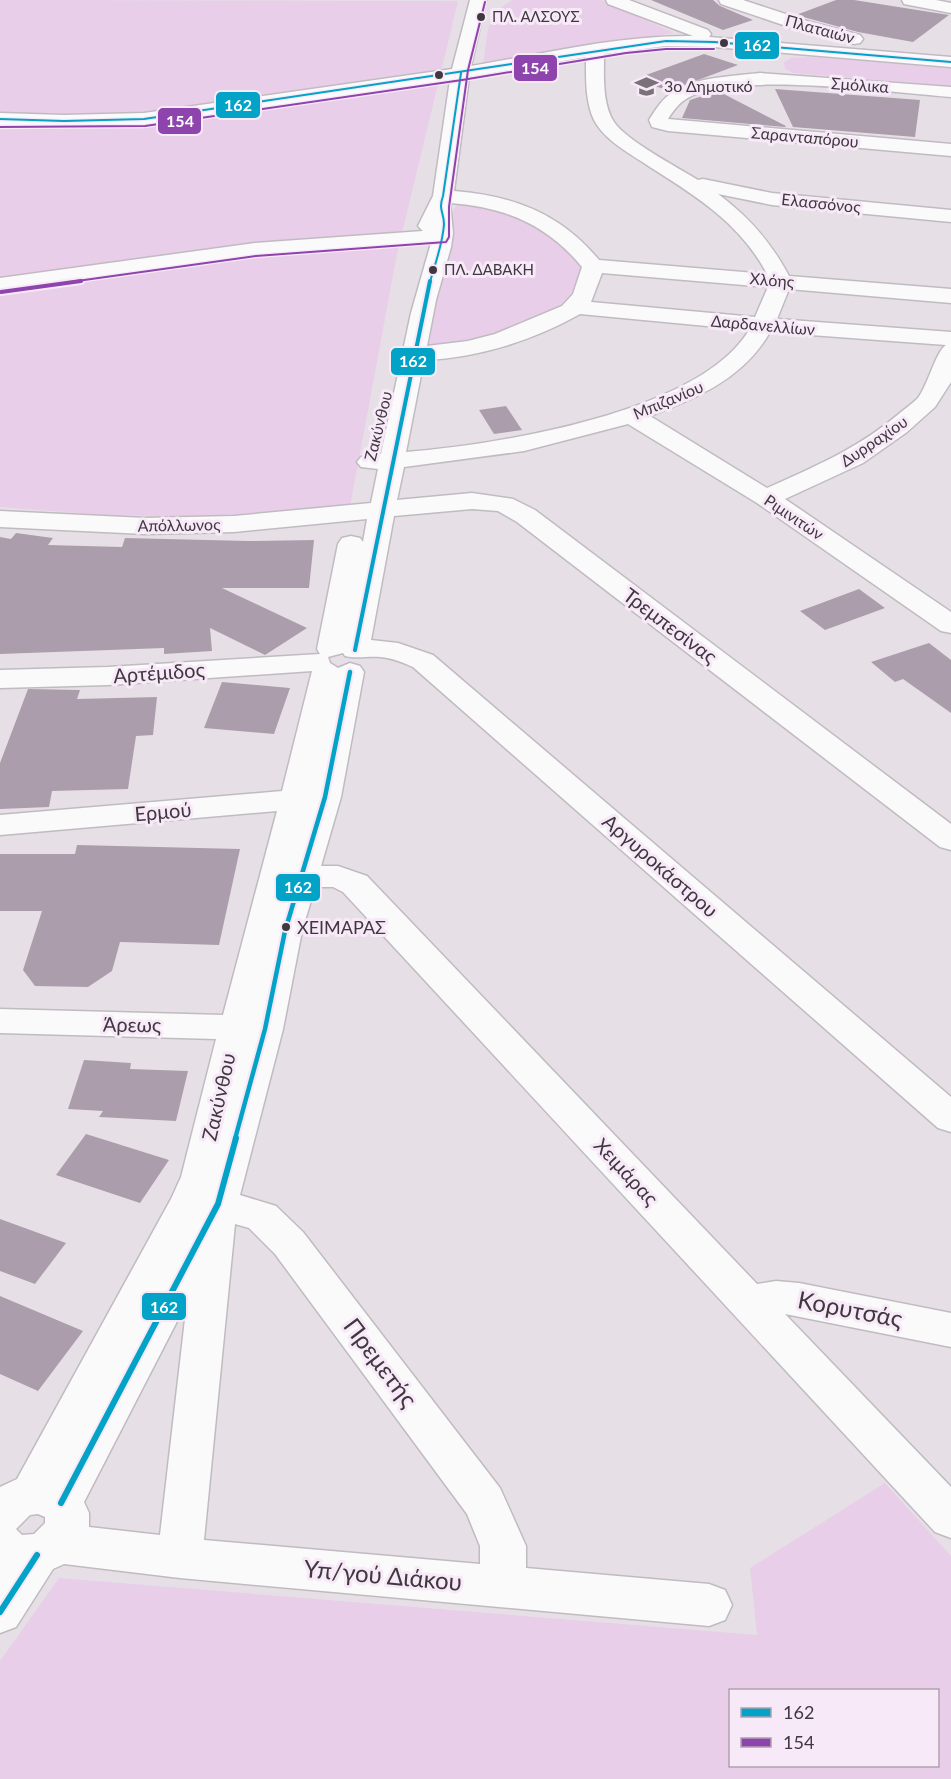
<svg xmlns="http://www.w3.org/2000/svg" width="951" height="1779" viewBox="0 0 951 1779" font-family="Lato,sans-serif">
<rect width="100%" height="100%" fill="#e6e0e6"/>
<path fill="#e8cee9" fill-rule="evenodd" d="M0,0L458,1L397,254L350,507L222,517L101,515L0,507Z
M512,0H602L674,33L483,64C488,35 484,16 512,0Z
M811,57L951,67V86L793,73L785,69L784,62L791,58Z
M458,203C487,206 518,212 543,227C556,235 568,252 580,263L583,269L570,295L557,309L499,334L467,342L432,346L428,345L453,211Z
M885,1483L951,1556V1779H0V1661L59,1578L757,1635L750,1568ZM730,1690H938V1766H730Z"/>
<path fill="#ac9dad" d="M651,0H713L720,6L753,20L723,30Z
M836,0H854L949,15L913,42L858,32L796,15Z
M704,54L738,65L669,91L638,80L649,76L646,75Z
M775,89L920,100L915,137L793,127Z
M718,91L786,126L785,127L682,118L690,100Z
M506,406L522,430L494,434L479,410Z
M16,533L53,538L48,545L122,547L125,538L248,541L314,540L309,588H222L307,628L265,655L210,628L212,651L164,654V648L0,654V537L11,539Z
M859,589L885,608L825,630L800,611Z
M929,643L951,660V713L903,679L895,682L871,662Z
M222,682L290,688L274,734L204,728Z
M28,689L80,690L77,699L157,697L153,735L136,736L128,789L52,791L49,807L0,809V763Z
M77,845L240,849L219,945L120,942L112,971L88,987L35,986L23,970L42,911H0V854H75Z
M84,1060L131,1063L130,1069L188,1071L176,1121L99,1117L103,1111L68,1109Z
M86,1134L169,1160L140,1203L56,1175Z
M0,1219L66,1243L35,1284L0,1271Z
M0,1296L83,1331L38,1391L0,1374Z"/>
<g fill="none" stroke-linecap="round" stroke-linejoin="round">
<defs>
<path id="minor" d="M470,0H486L471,66C543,54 619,35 693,36L608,4L606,0H629L708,30L711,34L709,37L951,57V67L714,47L666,46L604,54C604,75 602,104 614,122C627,141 677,167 698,180L703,179L772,193L951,210V222L772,205L718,194C749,217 771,242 789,276L951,289V303L789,289L777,319L951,332V382L935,407L907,432L863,463L785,499L951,612V633L941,631L757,503L628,424L524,451L404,467L397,500L472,493L513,499L535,510L951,824V850L940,847L517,522L498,511L472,509L394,516L371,640L398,643L433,655L951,1097V1132L938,1128L413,667C402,662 392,658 380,657C367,656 357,659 345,656L343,653L328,657L330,663L338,668L350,663L360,666L364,672L341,797L321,866H338L367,876L757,1284L776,1281L799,1283L951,1313V1347L785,1314L951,1487V1538L935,1532L343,892L333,887H315L302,931L283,1029L240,1195L276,1206L303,1232L500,1488L526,1546V1568L709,1584L725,1590L732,1605L725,1620L709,1626L180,1578L64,1564L53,1569L16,1627L0,1633V1487L17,1479L171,1199L181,1177L216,1039L0,1033V1009L223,1015L277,811L0,835V815L282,791L312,671L108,685L0,688V670L108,667L320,654L317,649L338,544L342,538L351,536L360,538L363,542L367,519L234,532L145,534L0,527V511L145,518L234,516L371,503L378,469L361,467L357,462L361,457L381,454L411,313L431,243L255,255L0,292V278L255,243L423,231L418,226L433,196L450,80L144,125L64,127L0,125V113L64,115L144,113L452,69ZM586,57C586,77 585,101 594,120C605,141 631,154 650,167C696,196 741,224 767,274L599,260C560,213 514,196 454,191L469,77ZM450,203C504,207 547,224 582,267L573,294L562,306L495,334L468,341L427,346L436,300L451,247L453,233ZM602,273L768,287L755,317L591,302ZM580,314L749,330C700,413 496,445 406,452L424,360C478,358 534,340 580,314ZM770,332L946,345C936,351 928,385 918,398C913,403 906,408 900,413C859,448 816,466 767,488L650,416C697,398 744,378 770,332ZM235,1224L249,1228L275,1254L467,1514L480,1546V1564L204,1540ZM187,1302L160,1535L89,1527V1513L84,1502ZM30,1515L38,1514L45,1517V1523L34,1534L22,1535L16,1529Z
M719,0H743L807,21L860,35L863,39L860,43L854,44L795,29L721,4Z
M902,0H936L951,3V13L904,4Z
M760,73L951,87V97C895,93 729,70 686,99C678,104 673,111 668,119L951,144V156L668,131L652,127L649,120C656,109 662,99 673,92C694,77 735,76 760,73Z"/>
</defs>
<use href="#minor" stroke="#c0bbc0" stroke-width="3"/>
<use href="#minor" fill="#fbfafb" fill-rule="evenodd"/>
<defs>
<path id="bus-1-far3" d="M0,119L64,121L144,119L666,41L714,42L951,62
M430,282C435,264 443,243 444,224C444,212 438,210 443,196L461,73"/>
<path id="bus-1-far2" d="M355,650L430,281"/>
<path id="bus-1-far1" d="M235,1139L265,1029L285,931L325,797L350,672"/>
<path id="bus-1" d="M61,1503L218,1204L236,1138
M0,1612L37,1555"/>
<path id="bus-2-far1" d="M0,127L145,126L462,80L626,53L666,49H714
M70,282L256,256L446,242L449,237V207L468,70L485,2"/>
<path id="bus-2" d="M1,292L81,281"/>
</defs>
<use href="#bus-1-far3" stroke="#f8e9f8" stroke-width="4.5"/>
<use href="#bus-1-far2" stroke="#f8e9f8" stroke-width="8"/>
<use href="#bus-1-far1" stroke="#f8e9f8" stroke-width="9"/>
<use href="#bus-1" stroke="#f8e9f8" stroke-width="10"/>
<use href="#bus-2-far1" stroke="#f8e9f8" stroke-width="4.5"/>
<use href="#bus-2" stroke="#f8e9f8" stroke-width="8"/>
<use href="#bus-1-far3" stroke="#03a3c7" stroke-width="2"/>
<use href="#bus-1-far2" stroke="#03a3c7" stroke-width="4"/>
<use href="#bus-1-far1" stroke="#03a3c7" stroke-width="4.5"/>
<use href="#bus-1" stroke="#03a3c7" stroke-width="6"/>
<use href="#bus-2-far1" stroke="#8e44ad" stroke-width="2"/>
<use href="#bus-2" stroke="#8e44ad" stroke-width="4"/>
</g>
<defs>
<symbol id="school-bare" viewBox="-9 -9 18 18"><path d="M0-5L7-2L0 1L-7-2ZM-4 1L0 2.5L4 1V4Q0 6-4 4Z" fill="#797379" stroke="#f8e9f8" stroke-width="2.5" paint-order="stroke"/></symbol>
</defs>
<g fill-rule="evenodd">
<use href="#school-bare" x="630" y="70" width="33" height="33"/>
</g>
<g fill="#3f393f" stroke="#f8e9f8" stroke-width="2">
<circle cx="481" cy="17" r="5"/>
<circle cx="724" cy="43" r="5"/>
<circle cx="439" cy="75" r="5"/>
<circle cx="433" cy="270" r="5"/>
<circle cx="286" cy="927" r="5"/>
</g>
<g text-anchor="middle" stroke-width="6" stroke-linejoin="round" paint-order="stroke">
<g font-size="15" fill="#3f393f" stroke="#f8e9f8" text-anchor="start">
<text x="492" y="22">ΠΛ. ΑΛΣΟΥΣ</text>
<text x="444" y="275">ΠΛ. ΔΑΒΑΚΗ</text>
</g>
<g font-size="16" fill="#3f393f" stroke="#f8e9f8">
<text transform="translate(820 29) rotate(15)" y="6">Πλαταιών</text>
<text transform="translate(860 85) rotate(4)" y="6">Σμόλικα</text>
<text transform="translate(805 137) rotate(5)" y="6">Σαρανταπόρου</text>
<text transform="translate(821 203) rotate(6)" y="6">Ελασσόνος</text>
<text transform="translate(772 280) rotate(5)" y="6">Χλόης</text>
<text transform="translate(763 325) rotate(5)" y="6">Δαρδανελλίων</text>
<text transform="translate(668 400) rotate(-23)" y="6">Μπιζανίου</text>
<text transform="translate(378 426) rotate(-76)" y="6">Ζακύνθου</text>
<text transform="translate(874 441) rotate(-34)" y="6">Δυρραχίου</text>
<text transform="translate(794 517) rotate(34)" y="6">Ριμινιτών</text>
<text transform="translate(179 525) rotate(-1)" y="6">Απόλλωνος</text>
</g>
<g font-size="16" fill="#3f393f" stroke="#f8e9f8" text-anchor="start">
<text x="664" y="92">3ο Δημοτικό</text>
</g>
<g font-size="18" fill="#3f393f" stroke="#f8e9f8" text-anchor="start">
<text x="297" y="934">ΧΕΙΜΑΡΑΣ</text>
</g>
<g font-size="20" fill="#3f393f" stroke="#f8e9f8">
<text transform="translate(670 626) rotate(37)" y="7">Τρεμπεσίνας</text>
<text transform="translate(159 673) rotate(-4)" y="7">Αρτέμιδος</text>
<text transform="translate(163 812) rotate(-5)" y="7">Ερμού</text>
<text transform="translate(660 866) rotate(41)" y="7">Αργυροκάστρου</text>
<text transform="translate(132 1025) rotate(1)" y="7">Άρεως</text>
<text transform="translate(219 1097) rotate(-77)" y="7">Ζακύνθου</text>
<text transform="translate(626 1172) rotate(47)" y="7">Χειμάρας</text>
</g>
<g font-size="24" fill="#3f393f" stroke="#f8e9f8">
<text transform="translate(850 1310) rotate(11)" y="8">Κορυτσάς</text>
<text transform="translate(380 1363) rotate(53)" y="8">Πρεμετής</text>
<text transform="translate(383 1576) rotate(5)" y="8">Υπ/γού Διάκου</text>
</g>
</g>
<g stroke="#f8e9f8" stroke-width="2">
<rect x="734" y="31" width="46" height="29" rx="6" fill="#03a3c7"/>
<rect x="513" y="54" width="45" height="28" rx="6" fill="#8e44ad"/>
<rect x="215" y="91" width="46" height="28" rx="6" fill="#03a3c7"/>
<rect x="157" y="107" width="45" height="28" rx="6" fill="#8e44ad"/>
<rect x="390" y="347" width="46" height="29" rx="6" fill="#03a3c7"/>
<rect x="275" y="873" width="46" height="29" rx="6" fill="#03a3c7"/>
<rect x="141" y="1292" width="46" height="29" rx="6" fill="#03a3c7"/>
</g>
<g font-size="16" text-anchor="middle" font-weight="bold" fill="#fff">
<text x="757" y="51">162</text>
<text x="535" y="74">154</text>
<text x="238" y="111">162</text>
<text x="180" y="127">154</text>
<text x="413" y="367">162</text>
<text x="298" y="893">162</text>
<text x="164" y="1313">162</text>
</g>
<rect x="729" y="1689" width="210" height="78" fill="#f8e9f8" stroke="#aea3ae" stroke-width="1.5"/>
<rect x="741" y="1708" width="30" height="9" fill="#03a3c7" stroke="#aea3ae" stroke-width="1.5"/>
<text x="783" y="1719" font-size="18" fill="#3f393f">162</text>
<rect x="741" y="1738" width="30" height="9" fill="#8e44ad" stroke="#aea3ae" stroke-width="1.5"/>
<text x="783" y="1749" font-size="18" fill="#3f393f">154</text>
</svg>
